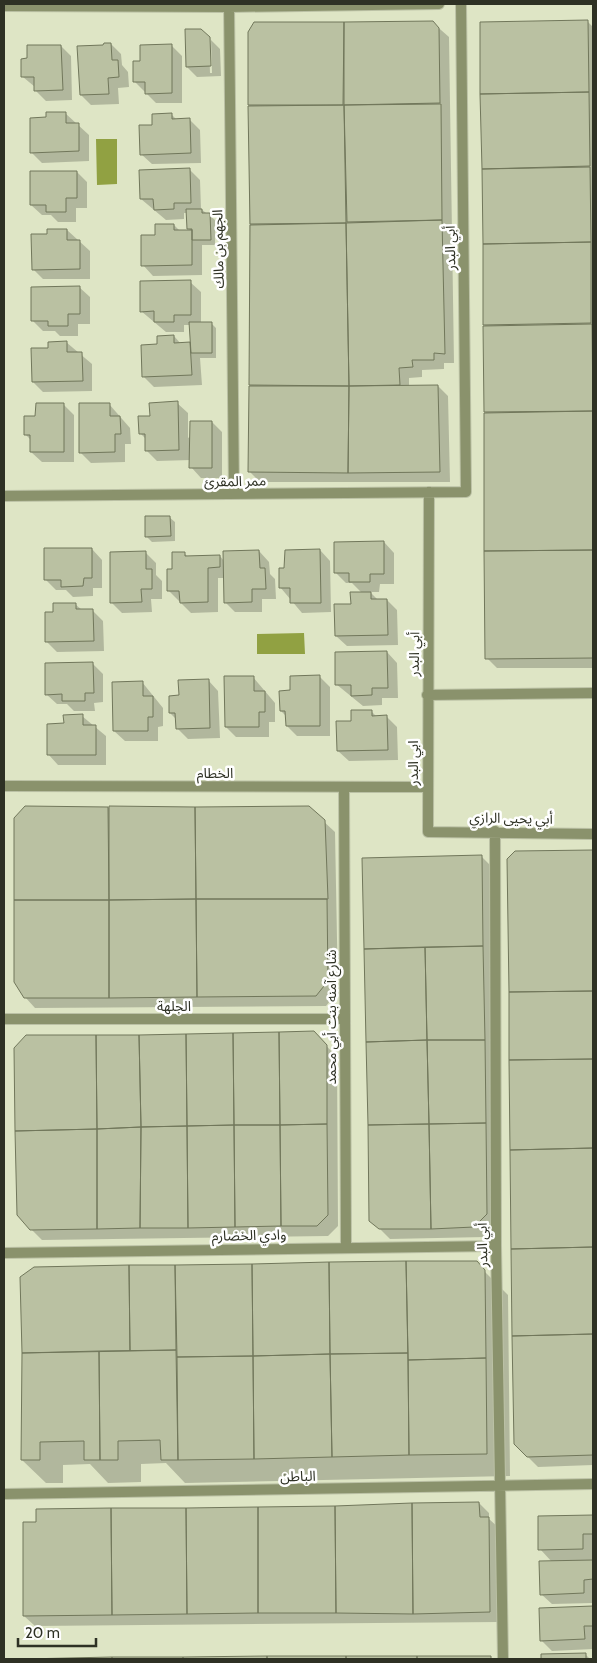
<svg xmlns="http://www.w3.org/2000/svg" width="597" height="1663" viewBox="0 0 597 1663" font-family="Cabin,'Noto Sans Arabic',sans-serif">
<rect width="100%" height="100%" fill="#dee5c5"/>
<path fill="#91a142" d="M96,139H117V184L97,185Z
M304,633L305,654H257V634Z"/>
<path fill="#0003" d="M587,21L593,27V668H497L487,658L485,327H487L484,325L481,23Z
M433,23L449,37L454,363H444V369L422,370V377L409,378V386H438L448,396L450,482H260L250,472L249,33L255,24Z
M209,39L210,73H212L211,40L220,49L221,76L197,77L187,67Z
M111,44L121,54L122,65L128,72L129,87L118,88L119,104L91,105L81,95L79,48Z
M61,46L71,56L72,100L46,101L35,90V87L23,77Z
M172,46L182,56V103H156L134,81L142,62Z
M65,113L89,135V161L42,163L31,152L48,119Z
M171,114L177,120L189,119L200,130L201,163L152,164L141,154L154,126Z
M189,169L200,180L201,209L215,220V245H202V275L153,276L143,265L156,236L174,225L180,231H191L188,228V213H184V219L166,220L141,199Z
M77,172L87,182V208H76V222H58L51,215H42L31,205Z
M67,230L90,251V279H43L33,269L49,235Z
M190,282L201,292V323H211L216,328V358H200L202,385L154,387L144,377L158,345L174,336L181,344H192L190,325H184V332H166L141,311Z
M79,287L90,297V324H78V336H60L55,331H43L33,321Z
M66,342L92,364V391L43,392L33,382L49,349Z
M177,403L188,413V438L212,422L222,432V478H201L191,467V460L157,461L147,451L146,439L140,433L151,417Z
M109,404L130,428L131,444H125V462L91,463L80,452Z
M64,405L74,415V462H42L31,452V440L25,434L37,417Z
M169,517L175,522V541L152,542L147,537Z
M384,542L394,553V584H380L379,592H370L378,600H387L397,610L398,645L347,646L336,636L352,605L362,593L352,583H346L336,573Z
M92,549L102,560V588H93V596L73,597L66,590H56L45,579Z
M320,550L330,561L331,612L302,613L280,587L285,570Z
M259,551L269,562L270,574L275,579L276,599H262V612H235L225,602V578H218V612L191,613L168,590L173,570L184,553L188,557L220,556L224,561Z
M146,553L156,563V575L162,581V599H151L152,612L122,613L112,603Z
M75,604L82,610H92L103,621L104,651L57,652L46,641L55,613Z
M387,652L397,663L398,698H382V705L363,706L336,684Z
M93,664L103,674V702L94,703L95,711H74L67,704H57L46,694Z
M319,676L330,687V736H297L287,726V717L281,711L292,692Z
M253,677L275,703V722H269V737H236L226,727Z
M208,680L218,691L220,738L188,739L177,728V720L170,713L180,696Z
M142,682L163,708V726L158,727V741H125L114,731Z
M371,711L377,717L386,716L397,727L398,760L349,761L338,751L353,722Z
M82,716L106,736V765H58L48,754L65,725Z
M308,807L335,832L338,991L326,1006L35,1008L25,997V808Z
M593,851V1465L538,1467L515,1444V852Z
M481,856L492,867L497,1225L485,1237L390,1239L371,1220Z
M314,1033L337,1057L338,1226L328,1236L42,1240L31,1229L27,1037Z
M476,1263L508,1295L510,1476L185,1483L166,1463L141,1464V1482L108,1483L90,1464L63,1465V1483H46L22,1460L175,1266Z
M479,1503L489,1513V1519L499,1528L500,1622L35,1626L24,1616L335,1507Z
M593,1516V1603L552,1604L541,1594L552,1562L540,1549L539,1517Z
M593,1607V1649L552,1651L542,1641L541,1609Z
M542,1655H586L590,1659H542Z
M490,1657L492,1659H117Z"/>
<path fill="#bac1a2" stroke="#71775b" d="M588,20L589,92L480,94V22Z
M433,21L439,28L440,103L344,105V22Z
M254,22H344L343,105H248V32Z
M185,29H201L210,37L211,66L186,67Z
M104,43H111L112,60H118L119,77L108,78L109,94L80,95L77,46L103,45Z
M172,44V93L145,94V82H133V61H140V45Z
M27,45H61L63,90L34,91V77H21V59L27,58Z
M589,92L590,166L482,169L480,94Z
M441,104L442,220L347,222L344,105Z
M344,105L346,223L250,224L248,106Z
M46,112H66V123H79V151L30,153V118L46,117Z
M172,113V119L190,118L191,153L140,155L139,125H152V114Z
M590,167L591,242L483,244L482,169Z
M190,168L191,203H174V209L154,210L153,199H140L139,170Z
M30,171H77V198H66V212H46V205H30Z
M186,209H202V213H210L211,240H192V229H187Z
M442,220L445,354L434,353V360H412L413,367L399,368L400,385L349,386L346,223Z
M346,223L349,386L249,385L250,225Z
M155,224H174V230H192V265L141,266V235H155Z
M47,229H67V240H80V269L32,270L31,234H47Z
M591,242V323L483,325V244Z
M191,280V315H174V322H154V311L140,312V281Z
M80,286V314H68V326H48V321H31V287Z
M189,322H212V353H191Z
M592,324L593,411L484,412L483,326Z
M174,335V343L190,342L192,375L142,377L141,345L157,344V336Z
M67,341V352H82L83,381L32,382L31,348H48V342Z
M438,385L440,472L348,473L349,386Z
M249,386H349L348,473L248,472Z
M178,401L179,450L145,451V434H139L138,416H150L149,403Z
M36,403H64V452H30V435H24V416H35Z
M79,403H110V416H120L121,434H115V452L79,453Z
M593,411V550L484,551V413Z
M190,421H212V468H189Z
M145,516H170L171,536L145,537Z
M384,541V574H370V582H349V573H334V542Z
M44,548H92V578H84L83,586L61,587V580H44Z
M320,549L321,603H290V588H279V568H284L285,550Z
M259,550L260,568H265L266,589H252V602L224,603L223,551Z
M593,550V658L485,659L484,551Z
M146,551V569H152V589H141L142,602L110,603V552Z
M172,552H185V556L220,555V567L208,568V602L180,603L179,591H167V569H172Z
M350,592H371V599H387L388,635L335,636L334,604H351Z
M53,603H76V609H93L94,641L45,642V612H53Z
M387,651L388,688H372V695L351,696V685H335V652Z
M93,662L94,693H85V701H62V694L45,695V663Z
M320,675V726H286L285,711H280L279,691L290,690V676Z
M224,676H254V691H265V712H259V727H225Z
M209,679L210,728L176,729L175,713H169V696L179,695L178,680Z
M143,681V696H153V717H148V731H113L112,682Z
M351,710H372V716L387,715L388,750L337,751L336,721H351Z
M83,714V725H96V755H47V724L64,723L63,715Z
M25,806L108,807L109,900H14V818Z
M109,806L195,807L196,899L109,900Z
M309,806L325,820L328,899H196L195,807Z
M593,850V991L509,992L507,859L515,851Z
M482,855L483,946L364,949L362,858Z
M196,899L197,997L109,998V900Z
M196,899H327L328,981L316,996L197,997Z
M14,900H109V998H24L14,982Z
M483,946L485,1040H427L425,947Z
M425,947L427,1040L366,1042L364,949Z
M593,991V1059L509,1060V992Z
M314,1031L327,1045V1124L280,1125L279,1032Z
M279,1032L280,1125H234L233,1033Z
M233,1033L234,1125L187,1126L186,1034Z
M186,1034L187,1126L141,1127L139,1035Z
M26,1035H96L97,1129L15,1131L14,1048Z
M96,1035H139L141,1127L97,1129Z
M427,1040L429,1124L368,1125L366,1042Z
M427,1040H485L486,1123L429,1124Z
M593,1059V1148L510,1150L509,1060Z
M486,1123L487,1214L474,1227L431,1229L429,1124Z
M327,1124L328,1215L317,1226H281L280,1125Z
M429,1124L431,1229H379L369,1221L368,1125Z
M234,1125L235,1227L188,1228L187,1126Z
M234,1125H280L281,1226L235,1227Z
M187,1126L188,1228H140L141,1127Z
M141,1127L140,1228L97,1229V1129Z
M97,1129V1229L30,1230L17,1215L15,1131Z
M593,1148V1247L511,1249L510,1150Z
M593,1247V1334L512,1336L511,1249Z
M406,1261L408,1353L330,1354L329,1262Z
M406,1261H477L485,1270L486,1358L408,1360Z
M329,1262L330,1354L253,1356L252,1264Z
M252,1264L253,1356L177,1357L175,1265Z
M129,1265H175L176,1350L130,1351Z
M129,1265L130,1351L22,1353L20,1277L34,1267Z
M593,1334V1455L527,1457L514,1444L512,1336Z
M176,1350L178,1460H161L160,1440L118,1441V1460H100L99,1351Z
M99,1351L100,1460H84V1441L40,1442V1460H21L22,1353Z
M408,1353L409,1455L332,1457L330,1354Z
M330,1354L332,1457L254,1459L253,1356Z
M253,1356L254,1459L178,1460L177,1357Z
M486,1358L487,1454L409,1455L408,1360Z
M479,1502L480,1517H489L490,1612L413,1614L412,1503Z
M412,1503L413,1614L336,1613L335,1506Z
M335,1506L336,1613H258V1507Z
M258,1507V1613L187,1614L186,1508Z
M111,1508H186L187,1614L112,1615Z
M111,1508L112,1615L23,1616V1522H36V1509Z
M593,1515V1534H583V1549L538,1550V1516Z
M593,1560V1579L584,1580V1593L540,1595L539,1561Z
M593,1606V1626H584L585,1639L540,1641L539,1608Z
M586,1653V1659H541V1654Z
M267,1656V1659H183V1657Z
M267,1656H346V1659H267Z
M346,1656H417V1659H346Z
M417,1656H491V1659H417Z
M112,1657V1659H24Z
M112,1657H183V1659H112Z"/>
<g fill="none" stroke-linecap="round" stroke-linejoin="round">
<defs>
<path id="street" d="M229,4L234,494
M4,6L229,7L439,4
M429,492L428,832L593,834
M4,496L466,492L461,4
M427,695L593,693
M4,786L427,787
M344,787L346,1247
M495,831L496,1246L503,1659
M4,1019H344
M4,1253L496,1246
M4,1494L593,1484"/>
</defs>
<use href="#street" stroke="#bbc1a5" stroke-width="12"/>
<use href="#street" stroke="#8a926c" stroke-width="10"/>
</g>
<g text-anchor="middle" stroke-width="5" stroke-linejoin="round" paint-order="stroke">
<g font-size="14" fill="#2e3124" stroke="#fff">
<text transform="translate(450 248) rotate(-91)" y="5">أبي البدر</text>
<text transform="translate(218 249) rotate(-91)" y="5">الجهم بن مالك</text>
<text transform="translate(235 481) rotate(-1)" y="5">ممر المقرئ</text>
<text transform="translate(414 654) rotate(-89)" y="5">أبي البدر</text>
<text transform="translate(413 763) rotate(-90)" y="5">ابي البدر</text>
<text x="215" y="778">الخطام</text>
<text transform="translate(511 818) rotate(1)" y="5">أبي يحيى الرازي</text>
<text x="174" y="1011">الجلهة</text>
<text transform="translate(331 1017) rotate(-90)" y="5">شارع آمنه بنت أبي محمد</text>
<text transform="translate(249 1235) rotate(-1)" y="5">وادي الخضارم</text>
<text transform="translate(482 1245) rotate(-91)" y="5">أبي البدر</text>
<text transform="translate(298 1476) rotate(-1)" y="5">الباطن</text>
</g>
</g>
<rect width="597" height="1663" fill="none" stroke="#2e3124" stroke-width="10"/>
<path d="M18 1638v8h78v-8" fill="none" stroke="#2e3124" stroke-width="2.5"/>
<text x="25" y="1638" font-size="15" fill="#2e3124" stroke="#ffffff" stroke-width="4" paint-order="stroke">20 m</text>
</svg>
